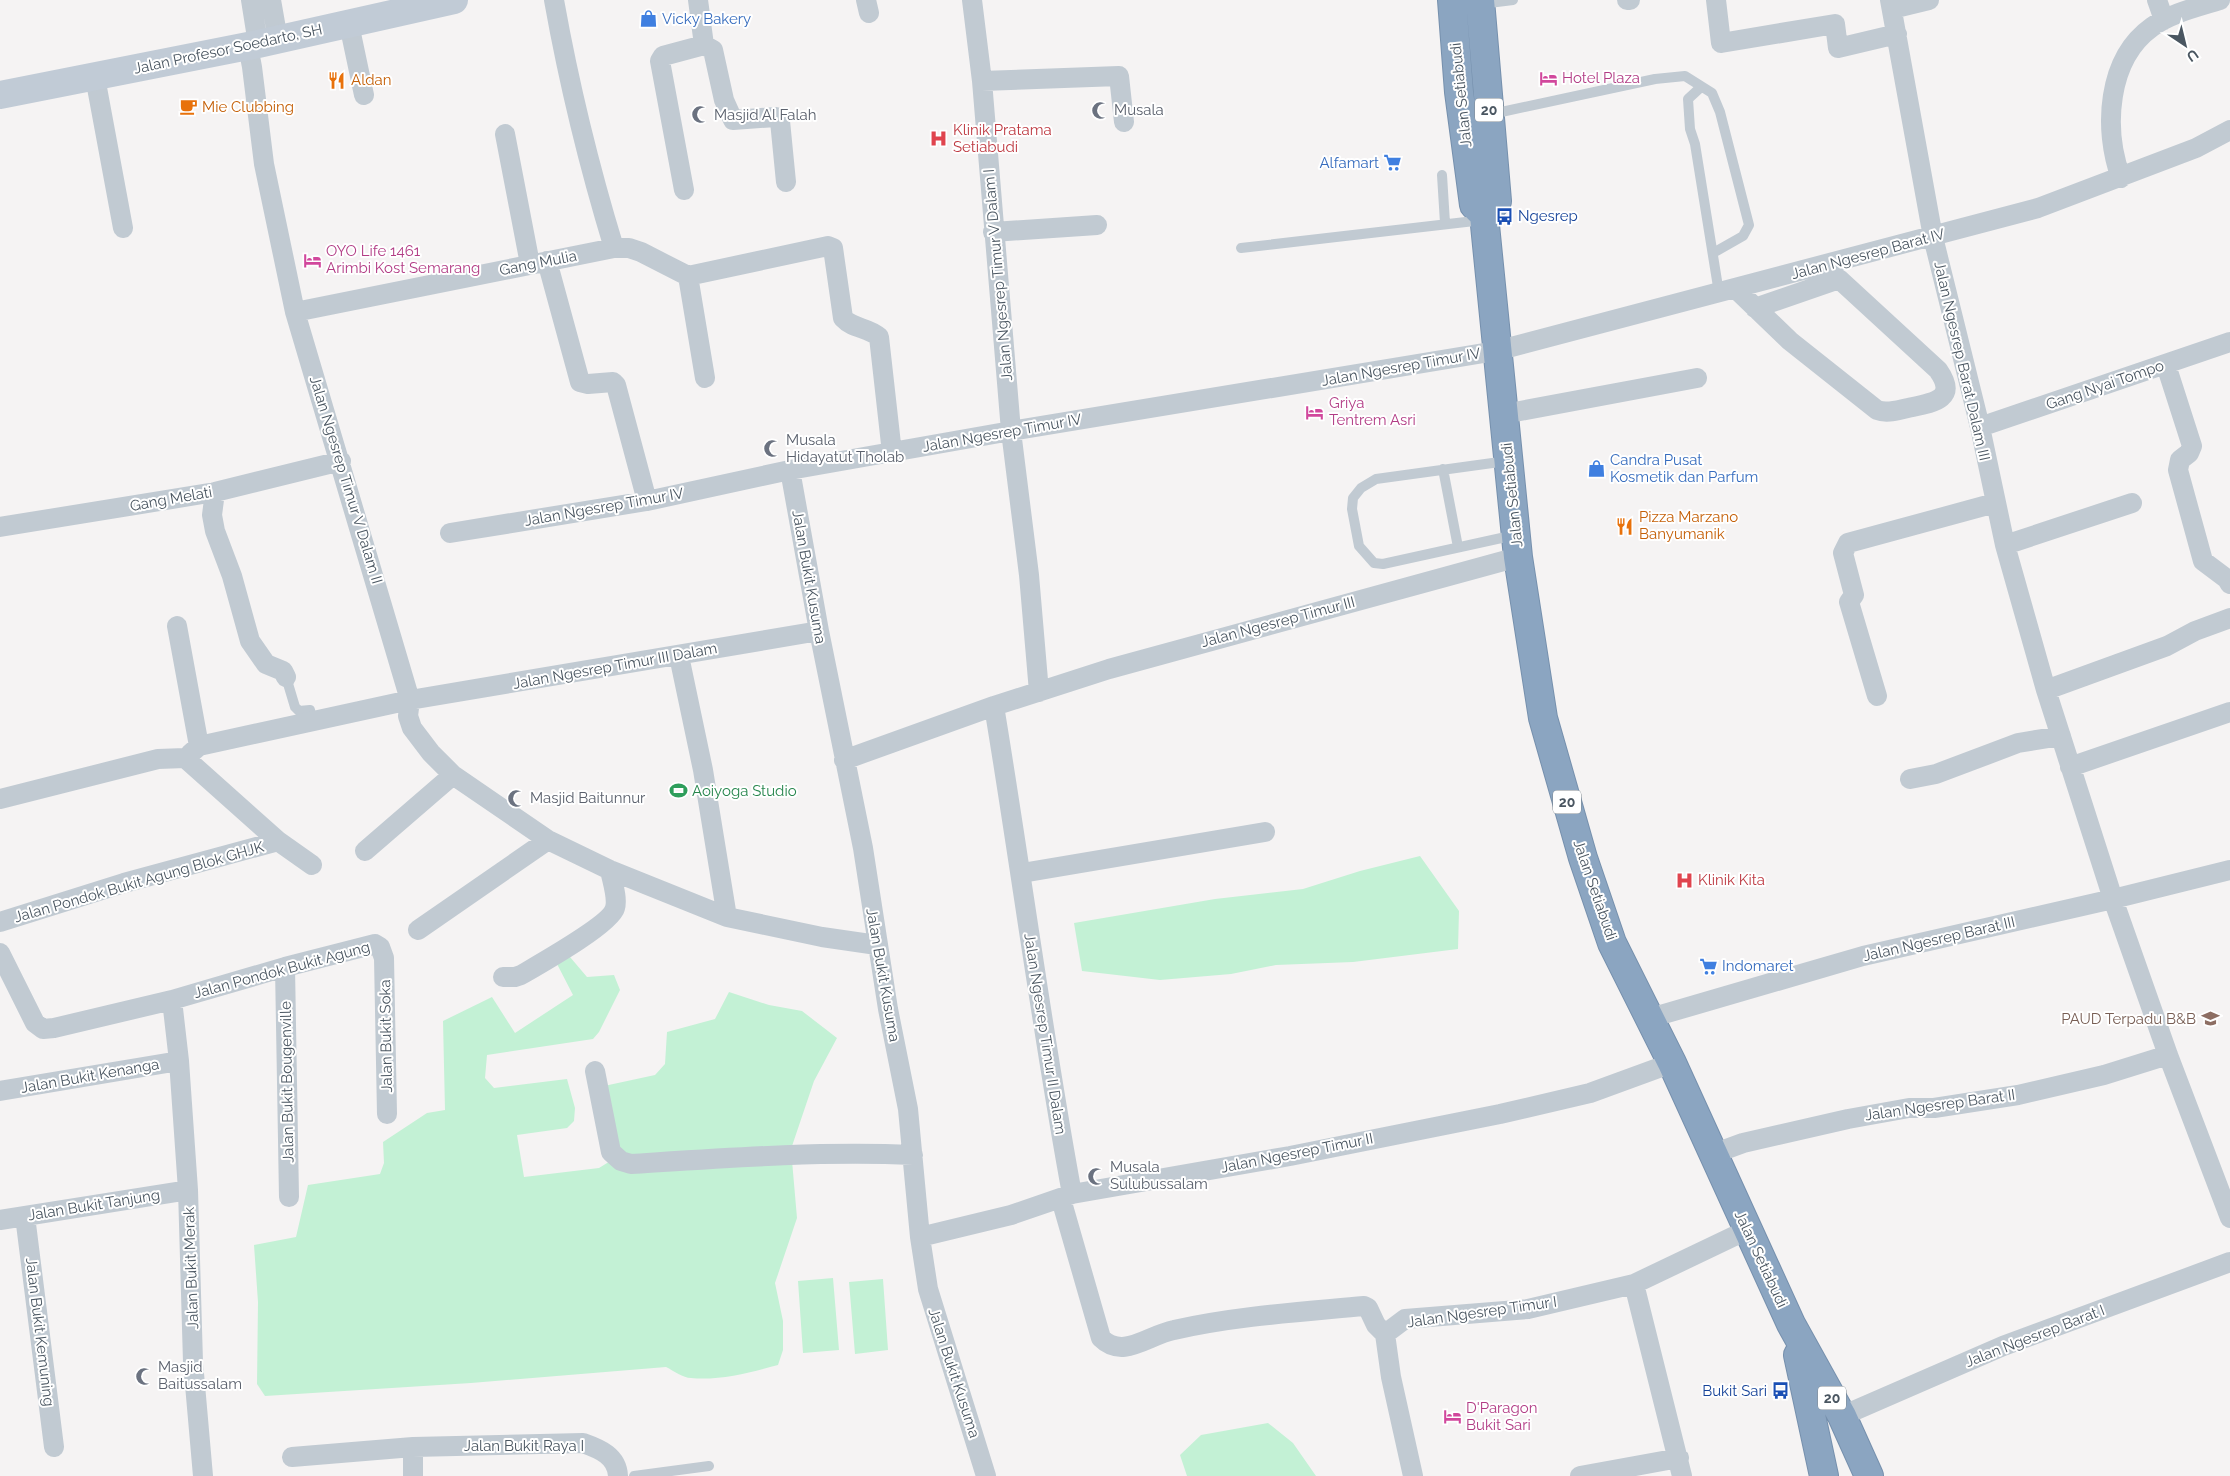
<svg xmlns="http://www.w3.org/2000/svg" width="2230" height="1476" viewBox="0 0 2230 1476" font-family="Raleway,sans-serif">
<rect width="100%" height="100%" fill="#f5f3f3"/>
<path fill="#c3f1d5" d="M1420,856L1459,911L1458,949L1353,962L1276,965L1231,974L1160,980L1082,971L1074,923L1215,899L1303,889L1360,871Z
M570,957L587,977L614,975L620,990L599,1032L593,1039L487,1055L485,1078L494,1088L567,1079L575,1108L574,1121L567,1128L517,1135L524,1177L599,1168L620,1155L604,1086L655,1075L665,1064L667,1032L715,1019L729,992L769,1005L802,1011L837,1038L814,1081L791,1149L797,1218L775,1283L783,1321V1350L778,1365C751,1372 719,1381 691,1378C683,1378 674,1371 666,1367L471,1383L265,1396L257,1384L258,1302L254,1245L296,1237L308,1185L380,1174L384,1163L383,1142L427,1113L445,1110L443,1021L492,997L515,1033L573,995L556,962Z
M833,1278L839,1350L803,1353L798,1281Z
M883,1279L888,1350L855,1354L849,1282Z
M1268,1423L1293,1443L1316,1476H1187L1180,1455L1201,1435Z"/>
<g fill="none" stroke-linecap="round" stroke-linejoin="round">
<defs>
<path id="highway" d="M1452,0L1459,92L1474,205L1484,215L1518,557L1543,718L1583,858L1612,943L1672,1063L1791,1324L1842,1416L1869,1476
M1480,0L1497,201L1484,215
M1798,1355L1824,1476"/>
</defs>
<use href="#highway" stroke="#7690ad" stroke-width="30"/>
<path stroke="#c1cad2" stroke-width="10" d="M1481,4L1513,0
M1701,87L1688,99L1690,129L1695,144L1719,293
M1492,114L1655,79L1685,76L1712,93L1720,112L1749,225L1743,236L1713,253
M1442,175L1445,223
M1241,248L1483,220
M1507,461L1376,479L1361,488L1353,498L1352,509L1359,546L1374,563L1383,564L1515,535
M1443,469L1458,547
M286,677L295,707L299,711L310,710L313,721
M634,1476L709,1466"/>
<path stroke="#c1cad2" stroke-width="20" d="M251,0L258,44
M271,0L278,40
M554,0C569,84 589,166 614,248
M866,0L869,13
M972,0L982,81L1011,431L1029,575L1039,692
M1627,0H1630
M1716,0L1721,43L1835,24L1838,48L1897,34
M1890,0L1933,237L1980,427L2005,545L2046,690L2113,899L2168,1055L2230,1218
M2157,0L2164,20
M1892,9L1929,0
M349,24L364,95
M704,45L713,50L724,100L733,120L776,117L780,121L786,182
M248,46L252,67L264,164L295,312L410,700L408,716L412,728L431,753L453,775L548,840L610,870L727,917L822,937L877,945
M95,77L123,228
M982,81L1119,76L1124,122
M505,134L530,264
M2121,178C2103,129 2107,59 2152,27C2171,13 2198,7 2220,0
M684,190L660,61L663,56L704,45L698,0
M993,232L1097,225
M547,261L580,382L588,384L613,382L616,385L647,501
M688,276L705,378
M1736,289L1790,341L1877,410C1887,414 1898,410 1908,408C1932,403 1959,400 1938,370L1839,279L1755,308
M295,312L614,248H629L641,252L688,276L828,246L833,248L843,318C853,329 868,327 879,337L892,453
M2166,365L2192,446L2189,453L2180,460L2178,470L2203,561L2227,579L2230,584
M1504,414L1697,378
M1980,427L2230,342
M790,470L819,631L863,848L888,1009L908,1109L920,1237L928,1289L986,1476
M215,492L212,515L215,531L232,576L250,641L266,664L283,671L286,677
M0,527L215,492L341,461
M450,533L647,501L790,470L1011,431L1496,351L2038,208L2196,148L2230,130
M2005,545L2132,503
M177,626L199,746L190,754
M679,656L703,770L727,917
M2046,690L2167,646L2195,631L2230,618
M1877,696L1849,602L1854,595L1843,553L1848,543L1995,503
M994,706C1021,869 1042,1032 1072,1194
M199,746L410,700L819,631
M844,760L994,706L1109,669L1518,557
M2070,767L2230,712
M1910,779L1936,774L2018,743L2061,736
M0,799L158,759L185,758L278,841L312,865
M365,851L453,775
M1022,873L1265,832
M0,922L124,883L278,841
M418,930L548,840
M0,953L35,1023L43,1029L54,1028L172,1000
M285,967L289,1197
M503,977H515L521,975C538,965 611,924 615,908C618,898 612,881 610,870
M1650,1018L1863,956L2113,899L2230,870
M595,1071L611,1152L621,1161L631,1164C725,1158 819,1151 913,1155
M0,1091L179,1061
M1713,1154L1743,1143L1848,1119L1909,1108H1934L2018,1095L2104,1075L2168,1055
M1061,1199L1101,1338C1123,1360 1148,1335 1174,1330C1236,1316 1301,1312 1364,1306L1368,1308L1376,1325L1385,1334
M25,1216L54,1447
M0,1220L188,1190
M920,1237L1011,1215L1072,1194L1290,1156L1500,1114L1590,1093L1672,1063
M1634,1284L1682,1476
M1842,1416L2003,1346L2230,1262
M292,1457L413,1447L583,1443C600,1449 617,1456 618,1476
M203,1476L193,1362L188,1190L179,1061L172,1000L285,967L375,944L380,947L384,958L387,1114
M413,1476V1447
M1413,1476L1391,1377L1385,1334L1405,1319L1528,1309L1634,1284L1747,1230
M1580,1476L1679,1458"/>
<path stroke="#c1cbd6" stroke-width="28" d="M0,95L258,44L454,0"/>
<use href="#highway" stroke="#8ba5c1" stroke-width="28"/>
</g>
<defs>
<symbol id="shop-bare" viewBox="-9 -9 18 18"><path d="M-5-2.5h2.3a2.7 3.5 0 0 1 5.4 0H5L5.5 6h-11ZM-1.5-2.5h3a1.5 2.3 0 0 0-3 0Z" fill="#3f7fe0" stroke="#fff" stroke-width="2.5" paint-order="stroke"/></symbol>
<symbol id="hotel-bare" viewBox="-9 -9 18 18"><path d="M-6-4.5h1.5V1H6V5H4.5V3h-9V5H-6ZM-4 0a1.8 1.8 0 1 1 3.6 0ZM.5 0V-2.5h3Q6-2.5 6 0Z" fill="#d1479c" stroke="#fff" stroke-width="2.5" paint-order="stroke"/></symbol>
<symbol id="restaurant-bare" viewBox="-9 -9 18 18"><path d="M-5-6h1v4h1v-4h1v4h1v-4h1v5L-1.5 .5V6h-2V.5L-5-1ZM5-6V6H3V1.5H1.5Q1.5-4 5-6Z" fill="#e8710a" stroke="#fff" stroke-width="2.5" paint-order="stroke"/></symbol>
<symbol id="cafe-bare" viewBox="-9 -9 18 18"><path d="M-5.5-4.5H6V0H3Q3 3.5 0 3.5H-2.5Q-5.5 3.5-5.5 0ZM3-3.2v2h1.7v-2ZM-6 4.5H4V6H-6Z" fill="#e8710a" stroke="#fff" stroke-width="2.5" paint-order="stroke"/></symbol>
<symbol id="mosque-bare" viewBox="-9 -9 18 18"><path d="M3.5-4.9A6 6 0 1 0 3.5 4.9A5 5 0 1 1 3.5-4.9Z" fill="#6b7280" stroke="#fff" stroke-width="2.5" paint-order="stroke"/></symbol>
<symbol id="hospital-bare" viewBox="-9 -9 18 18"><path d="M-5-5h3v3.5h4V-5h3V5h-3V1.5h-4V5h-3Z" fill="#e0444e" stroke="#fff" stroke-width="2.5" paint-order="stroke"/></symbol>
<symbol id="supermarket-bare" viewBox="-9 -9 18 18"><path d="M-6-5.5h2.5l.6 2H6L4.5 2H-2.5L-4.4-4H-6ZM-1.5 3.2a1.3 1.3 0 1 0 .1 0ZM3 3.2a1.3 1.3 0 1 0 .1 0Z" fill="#3f7fe0" stroke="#fff" stroke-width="2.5" paint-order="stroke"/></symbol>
<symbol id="bus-bare" viewBox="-9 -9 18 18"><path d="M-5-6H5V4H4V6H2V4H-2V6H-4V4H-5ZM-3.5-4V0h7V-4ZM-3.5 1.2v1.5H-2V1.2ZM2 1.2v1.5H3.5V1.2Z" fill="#1a4fb4" stroke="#fff" stroke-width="2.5" paint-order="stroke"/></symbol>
<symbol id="stadium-bare" viewBox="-9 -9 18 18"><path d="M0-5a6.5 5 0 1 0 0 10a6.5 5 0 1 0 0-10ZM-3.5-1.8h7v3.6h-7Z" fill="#2e9e5b" stroke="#fff" stroke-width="2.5" paint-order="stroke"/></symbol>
<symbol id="school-bare" viewBox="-9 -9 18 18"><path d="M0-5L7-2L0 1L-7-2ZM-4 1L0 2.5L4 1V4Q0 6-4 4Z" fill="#8d6e63" stroke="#fff" stroke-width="2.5" paint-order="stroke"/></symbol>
</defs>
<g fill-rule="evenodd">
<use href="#shop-bare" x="636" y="6" width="25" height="25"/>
<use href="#hotel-bare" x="1536" y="66" width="25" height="25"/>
<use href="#restaurant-bare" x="324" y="68" width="25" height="25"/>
<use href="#cafe-bare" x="176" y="94" width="25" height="25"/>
<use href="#mosque-bare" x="1088" y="98" width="25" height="25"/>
<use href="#mosque-bare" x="688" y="102" width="25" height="25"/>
<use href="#hospital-bare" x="926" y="126" width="25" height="25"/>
<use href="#supermarket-bare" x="1380" y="150" width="25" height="25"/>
<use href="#bus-bare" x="1492" y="204" width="25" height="25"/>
<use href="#hotel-bare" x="300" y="248" width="25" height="25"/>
<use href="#hotel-bare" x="1302" y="400" width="25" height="25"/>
<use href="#mosque-bare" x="760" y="436" width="25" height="25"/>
<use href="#shop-bare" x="1584" y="456" width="25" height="25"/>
<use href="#restaurant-bare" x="1612" y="514" width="25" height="25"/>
<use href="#stadium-bare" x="666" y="778" width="25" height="25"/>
<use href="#mosque-bare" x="504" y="786" width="25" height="25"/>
<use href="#hospital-bare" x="1672" y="868" width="25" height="25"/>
<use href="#supermarket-bare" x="1696" y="954" width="25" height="25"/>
<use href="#school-bare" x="2198" y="1006" width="25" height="25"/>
<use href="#mosque-bare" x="1084" y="1164" width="25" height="25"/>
<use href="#mosque-bare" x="132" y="1364" width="25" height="25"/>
<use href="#bus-bare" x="1768" y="1378" width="25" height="25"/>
<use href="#hotel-bare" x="1440" y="1404" width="25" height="25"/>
</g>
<g text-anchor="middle" stroke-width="4" stroke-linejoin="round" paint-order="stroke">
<g fill="#fff" stroke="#808990" stroke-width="1">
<rect x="1475" y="98.5" width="28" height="23" rx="4"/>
<rect x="1553" y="790.5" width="28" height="23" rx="4"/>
<rect x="1818" y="1386.5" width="28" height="23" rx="4"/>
</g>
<g font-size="14" font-weight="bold" fill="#4a5661">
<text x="1489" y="115">20</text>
<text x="1567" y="807">20</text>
<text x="1832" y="1403">20</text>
</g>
<g font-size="15" fill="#366cbe" stroke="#fff" text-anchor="start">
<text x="662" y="24">Vicky Bakery</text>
<text x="1379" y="168" text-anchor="end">Alfamart</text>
<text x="1610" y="465">Candra Pusat<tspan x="1610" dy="17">Kosmetik dan Parfum</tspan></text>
<text x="1722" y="971">Indomaret</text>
</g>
<g font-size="15" fill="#4a5661" stroke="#fff">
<text transform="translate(228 49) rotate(-12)" y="5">Jalan Profesor Soedarto, SH</text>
<text transform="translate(1461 95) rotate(-96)" y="5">Jalan Setiabudi</text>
<text transform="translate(1868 254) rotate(-15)" y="5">Jalan Ngesrep Barat IV</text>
<text transform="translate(538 263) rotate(-11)" y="5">Gang Mulia</text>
<text transform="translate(998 275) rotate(-95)" y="5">Jalan Ngesrep Timur V Dalam I</text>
<text transform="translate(1962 361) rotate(77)" y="5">Jalan Ngesrep Barat Dalam III</text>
<text transform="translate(1401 367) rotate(-10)" y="5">Jalan Ngesrep Timur IV</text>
<text transform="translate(2105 385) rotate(-19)" y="5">Gang Nyai Tompo</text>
<text transform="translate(1002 433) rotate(-10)" y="5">Jalan Ngesrep Timur IV</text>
<text transform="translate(346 480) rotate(73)" y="5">Jalan Ngesrep Timur V Dalam II</text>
<text transform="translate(1512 495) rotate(-96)" y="5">Jalan Setiabudi</text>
<text transform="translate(171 499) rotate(-10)" y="5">Gang Melati</text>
<text transform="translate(604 507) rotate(-10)" y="5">Jalan Ngesrep Timur IV</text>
<text transform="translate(809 577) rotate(80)" y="5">Jalan Bukit Kusuma</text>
<text transform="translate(1278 622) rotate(-15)" y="5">Jalan Ngesrep Timur III</text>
<text transform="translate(615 666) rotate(-10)" y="5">Jalan Ngesrep Timur III Dalam</text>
<text transform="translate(139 882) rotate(-16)" y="5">Jalan Pondok Bukit Agung Blok GHJK</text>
<text transform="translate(1595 890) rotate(71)" y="5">Jalan Setiabudi</text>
<text transform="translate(1939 939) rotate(-13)" y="5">Jalan Ngesrep Barat III</text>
<text transform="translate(282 970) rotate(-15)" y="5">Jalan Pondok Bukit Agung</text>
<text transform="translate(883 975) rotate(80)" y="5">Jalan Bukit Kusuma</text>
<text transform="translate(1045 1034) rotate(81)" y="5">Jalan Ngesrep Timur II Dalam</text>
<text transform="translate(386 1036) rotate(-91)" y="5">Jalan Bukit Soka</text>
<text transform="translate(90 1076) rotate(-10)" y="5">Jalan Bukit Kenanga</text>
<text transform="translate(287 1082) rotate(-91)" y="5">Jalan Bukit Bougenville</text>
<text transform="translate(1940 1105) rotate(-8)" y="5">Jalan Ngesrep Barat II</text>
<text transform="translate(1297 1153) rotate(-11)" y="5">Jalan Ngesrep Timur II</text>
<text transform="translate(94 1205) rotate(-9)" y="5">Jalan Bukit Tanjung</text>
<text transform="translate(1761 1259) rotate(65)" y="5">Jalan Setiabudi</text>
<text transform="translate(191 1268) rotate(-92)" y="5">Jalan Bukit Merak</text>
<text transform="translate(1482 1312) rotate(-8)" y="5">Jalan Ngesrep Timur I</text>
<text transform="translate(40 1332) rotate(83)" y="5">Jalan Bukit Kemuning</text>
<text transform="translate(2035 1336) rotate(-21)" y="5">Jalan Ngesrep Barat I</text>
<text transform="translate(954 1373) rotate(72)" y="5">Jalan Bukit Kusuma</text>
<text x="524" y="1451">Jalan Bukit Raya I</text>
</g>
<g font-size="15" fill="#b23c85" stroke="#fff" text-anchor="start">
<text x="1562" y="83">Hotel Plaza</text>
<text x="326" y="256">OYO Life 1461<tspan x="326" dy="17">Arimbi Kost Semarang</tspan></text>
<text x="1329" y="408">Griya<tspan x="1329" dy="17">Tentrem Asri</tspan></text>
<text x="1466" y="1413">D'Paragon<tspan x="1466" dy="17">Bukit Sari</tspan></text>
</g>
<g font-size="15" fill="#c56008" stroke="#fff" text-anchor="start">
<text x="351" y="85">Aldan</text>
<text x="202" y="112">Mie Clubbing</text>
<text x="1639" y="522">Pizza Marzano<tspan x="1639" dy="17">Banyumanik</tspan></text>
</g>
<g font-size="15" fill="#5b616d" stroke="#fff" text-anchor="start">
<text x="1114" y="115">Musala</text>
<text x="714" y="120">Masjid Al Falah</text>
<text x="786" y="445">Musala<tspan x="786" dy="17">Hidayatut Tholab</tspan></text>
<text x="530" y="803">Masjid Baitunnur</text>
<text x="1110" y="1172">Musala<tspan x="1110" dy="17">Sulubussalam</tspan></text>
<text x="158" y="1372">Masjid<tspan x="158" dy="17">Baitussalam</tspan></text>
</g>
<g font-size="15" fill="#be3a42" stroke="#fff" text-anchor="start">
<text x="953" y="135">Klinik Pratama<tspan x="953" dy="17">Setiabudi</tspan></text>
<text x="1698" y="885">Klinik Kita</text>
</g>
<g font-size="15" fill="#164399" stroke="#fff" text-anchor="start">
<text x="1518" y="221">Ngesrep</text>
<text x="1767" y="1396" text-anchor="end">Bukit Sari</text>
</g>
<g font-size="15" fill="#27864d" stroke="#fff" text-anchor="start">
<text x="692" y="796">Aoiyoga Studio</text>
</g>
<g font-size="15" fill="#785e54" stroke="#fff" text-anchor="end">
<text x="2196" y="1024">PAUD Terpadu B&amp;B</text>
</g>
</g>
<g transform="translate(2185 45) rotate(145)" stroke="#ffffff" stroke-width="4" paint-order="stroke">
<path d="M0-4L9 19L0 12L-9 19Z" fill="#4a5661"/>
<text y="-8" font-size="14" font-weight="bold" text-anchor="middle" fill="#4a5661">U</text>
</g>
</svg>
